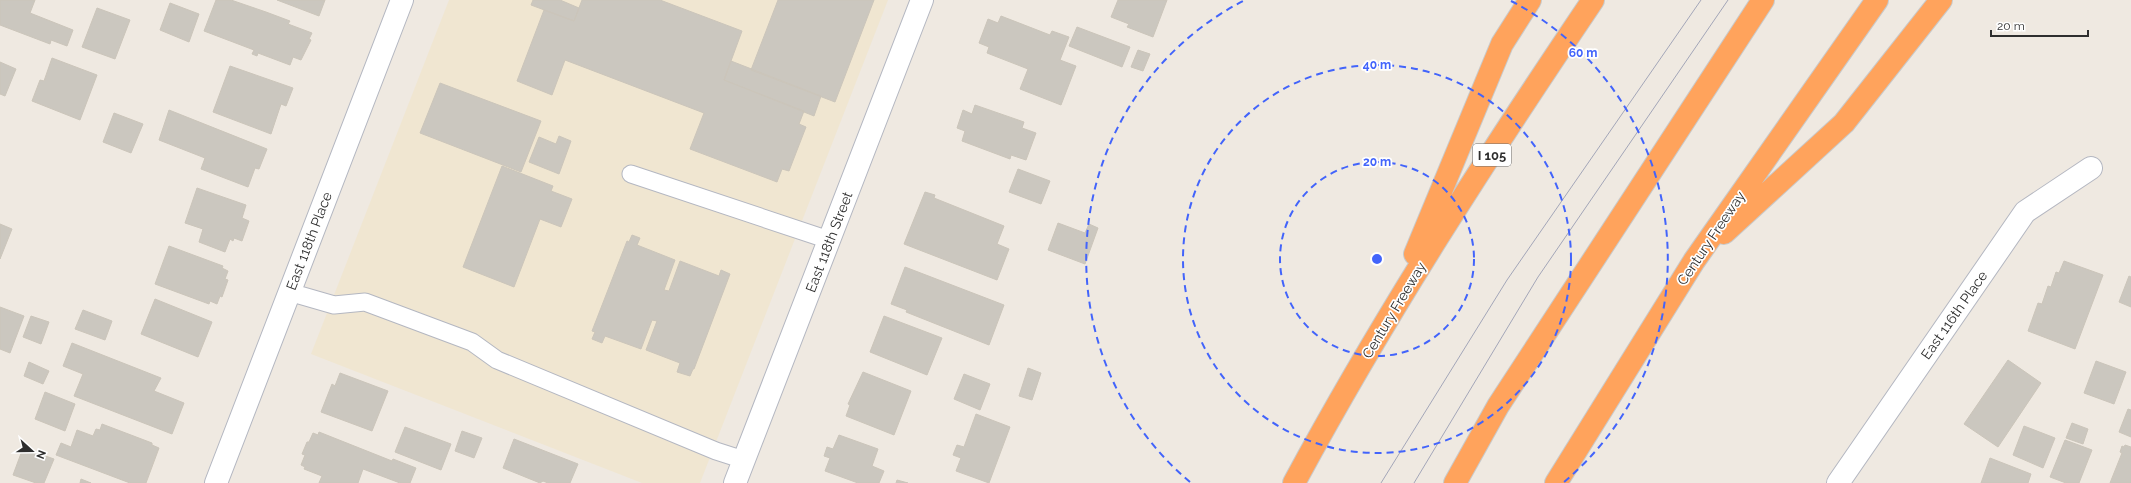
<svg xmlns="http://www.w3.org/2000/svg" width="2131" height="483" viewBox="0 0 2131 483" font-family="Raleway,sans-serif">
<rect width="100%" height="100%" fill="#efe9e1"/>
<path fill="#f0e6d1" d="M449,0H888L700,483H642L311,354Z"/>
<path fill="#cbc7bf" stroke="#cbc5ba" d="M0,0H35L30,13L73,30L67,46L51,40L50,44L0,25Z
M216,0H231L266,12L290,21L288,24L312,33L309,39L311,40L301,60L293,57L290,65L258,53L257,56L252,54L254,50L204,31Z
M277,0H325L319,16Z
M533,0H560L579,8L574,21L531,5Z
M582,0H660L742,31L724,80L804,111L799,124L806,127L789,171L782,169L777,182L690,149L704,113L565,60L552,95L517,81L544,10L574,21Z
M778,0H874L835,102L751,70Z
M1118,0H1167L1153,37L1127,27L1129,24L1111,17Z
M170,3L199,14L189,42L160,30Z
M97,8L130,20L115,59L82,47Z
M1001,16L1050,35L1052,31L1069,37L1060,60L1076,66L1061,105L1020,89L1028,69L987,53L989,47L979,43L988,19L998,23Z
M1077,27L1130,47L1122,67L1069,46Z
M1138,50L1150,54L1143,71L1131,67Z
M52,58L97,75L80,120L32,101L40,80L44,81Z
M731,61L821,96L814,116L724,80Z
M0,62L16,69L5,96L0,94Z
M230,66L293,88L286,106L281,104L271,134L213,112Z
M440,83L541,121L521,172L420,133Z
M975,105L1024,122L1022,128L1036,133L1026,160L1011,155L1010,159L962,141L965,131L957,128L963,110L972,114Z
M169,110L267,149L259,169L255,168L248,187L201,169L205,158L159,140Z
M114,113L143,124L131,153L103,142Z
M559,136L571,141L559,174L529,162L539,137L556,144Z
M502,166L553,186L551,191L572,199L561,227L540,219L514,287L463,267Z
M1018,169L1050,181L1041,204L1009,192Z
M197,188L246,205L242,218L249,221L242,241L234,238L233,241L230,239L225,252L199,242L203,229L185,223Z
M925,192L935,195L934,198L1004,226L997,244L1009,249L997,280L904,244Z
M1058,223L1085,233L1089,224L1098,228L1085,264L1048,250Z
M0,224L12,229L0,259Z
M632,235L640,238L637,245L675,260L664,290L669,291L680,261L719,276L721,270L730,274L694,369H693L690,376L677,372L680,363L646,350L657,321L652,320L641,349L605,336L602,343L592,339L595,332L592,331L627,241L629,242Z
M169,246L223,266L222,268L228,271L225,279L228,280L222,297L220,296L217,304L210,301L209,304L155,284Z
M2064,261L2103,275L2075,349L2028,331L2038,303L2042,304L2048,286L2051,287L2056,272L2059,273Z
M905,267L1004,305L989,345L906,312L907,310L891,304Z
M2129,276L2131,277V307L2119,302Z
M155,299L212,322L198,357L141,334Z
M0,307L24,316L10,353L0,349Z
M83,310L112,321L105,340L75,329Z
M31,316L49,322L41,344L23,337Z
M884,316L942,338L927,375L870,352Z
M72,343L161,378L154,391L184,403L172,434L74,396L83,374L63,366Z
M2008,360L2041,383L1998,447L1964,424Z
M2096,361L2126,372L2114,404L2084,393Z
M29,362L49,371L43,384L24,376Z
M1028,368L1041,373L1032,400L1019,396Z
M863,372L911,391L894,435L846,416L850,405L848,404Z
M340,373L388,391L372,431L321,412L332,384L335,386Z
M964,374L990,384L980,410L954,399Z
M45,392L75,404L65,431L35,419Z
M2128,409L2131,410V437L2119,432Z
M976,414L1010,427L989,483L956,471L961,458L953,455L957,445L964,447Z
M2072,423L2088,429L2083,444L2066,438Z
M102,424L152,443V445L159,448L146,483H130L56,455L61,443L71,447L77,430L93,436L96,429L100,430Z
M2024,426L2055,438L2043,468L2013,455Z
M405,427L451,444L441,470L395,452Z
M462,431L482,438L474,458L455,451Z
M319,432L392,461L393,459L416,468L410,483H400L363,469L358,483H319L322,476L304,469L305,467L301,465L305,455L302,454L307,442H309L313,433L318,435Z
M839,435L878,449L872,466L884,471L879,483H858L825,471L830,458L824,456L827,447L833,449Z
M514,439L578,464L570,483H548L543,481L540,483L503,468Z
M2065,440L2092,450L2079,483H2066L2050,477Z
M2125,445L2131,447V483H2110L2122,453L2120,452L2122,446L2124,447Z
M23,448L54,459L44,483H36L13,475Z
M1990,458L2031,474L2028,483H1981Z
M81,479L91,483H80Z
M897,480L908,483H896Z"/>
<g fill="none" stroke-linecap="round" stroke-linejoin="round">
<defs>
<path id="lane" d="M631,174L829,240
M289,292L334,305L365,302L472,342L497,360L716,451L744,460"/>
<path id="street" d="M216,483L402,0
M735,483L922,0
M1838,483L2025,212L2091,168"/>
<path id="highway" d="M1724,233L1844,123L1941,0
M1415,254L1502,44L1530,0
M1294,483C1384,316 1487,157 1593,0
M1455,483L1498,406L1763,0
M1556,483L1694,261L1877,0"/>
</defs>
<use href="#lane" stroke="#b4b7c1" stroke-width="19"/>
<use href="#street" stroke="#b4b7c1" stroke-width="24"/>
<use href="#highway" stroke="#c9c9c9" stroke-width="24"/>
<use href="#lane" stroke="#fff" stroke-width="17"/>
<use href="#street" stroke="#fff" stroke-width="22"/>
<use href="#highway" stroke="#ffa35c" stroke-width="22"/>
<path stroke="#a3a6b8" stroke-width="1" d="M1381,483L1507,280L1701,0
M1414,483L1538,277L1728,0"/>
</g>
<g fill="none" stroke="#4264fb" stroke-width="2" stroke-dasharray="7 5">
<circle cx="1377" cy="259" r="97"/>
<circle cx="1377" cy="259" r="194"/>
<path d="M1190 482A291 291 0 0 1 1243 1M1511 1A291 291 0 0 1 1564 482"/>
</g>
<g text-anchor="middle" stroke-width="3.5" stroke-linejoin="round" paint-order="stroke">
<rect fill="#fff" stroke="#6d6d6d" stroke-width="1" x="1473" y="144" width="38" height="22" rx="3"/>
<g font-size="13" font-weight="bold" fill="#2e2e2e">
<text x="1492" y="160">I 105</text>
</g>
<g font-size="14" fill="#2e2e2e" stroke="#fff">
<text transform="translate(1711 238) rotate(-56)" y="5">Century Freeway</text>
<text transform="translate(309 241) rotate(-69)" y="5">East 118th Place</text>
<text transform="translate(829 242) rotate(-69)" y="5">East 118th Street</text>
<text transform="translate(1394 310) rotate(-59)" y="5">Century Freeway</text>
<text transform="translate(1954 315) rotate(-55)" y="5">East 116th Place</text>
</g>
</g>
<circle cx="1377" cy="259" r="6" fill="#4264fb" stroke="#fff" stroke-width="2"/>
<g font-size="12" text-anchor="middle" font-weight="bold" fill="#4264fb" stroke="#fff" stroke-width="3.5" stroke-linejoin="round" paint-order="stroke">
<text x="1583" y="57">60 m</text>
<text x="1377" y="69">40 m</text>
<text x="1377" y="166">20 m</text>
</g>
<g transform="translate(32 451) rotate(111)" stroke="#ffffff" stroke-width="3" paint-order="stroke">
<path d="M0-3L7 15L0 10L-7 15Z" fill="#2e2e2e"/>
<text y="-6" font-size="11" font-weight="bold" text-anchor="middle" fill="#2e2e2e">N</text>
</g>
<path d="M1991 30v6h97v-6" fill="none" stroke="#2e2e2e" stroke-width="2"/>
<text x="1997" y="30" font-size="12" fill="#2e2e2e" stroke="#ffffff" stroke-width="3" paint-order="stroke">20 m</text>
</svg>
